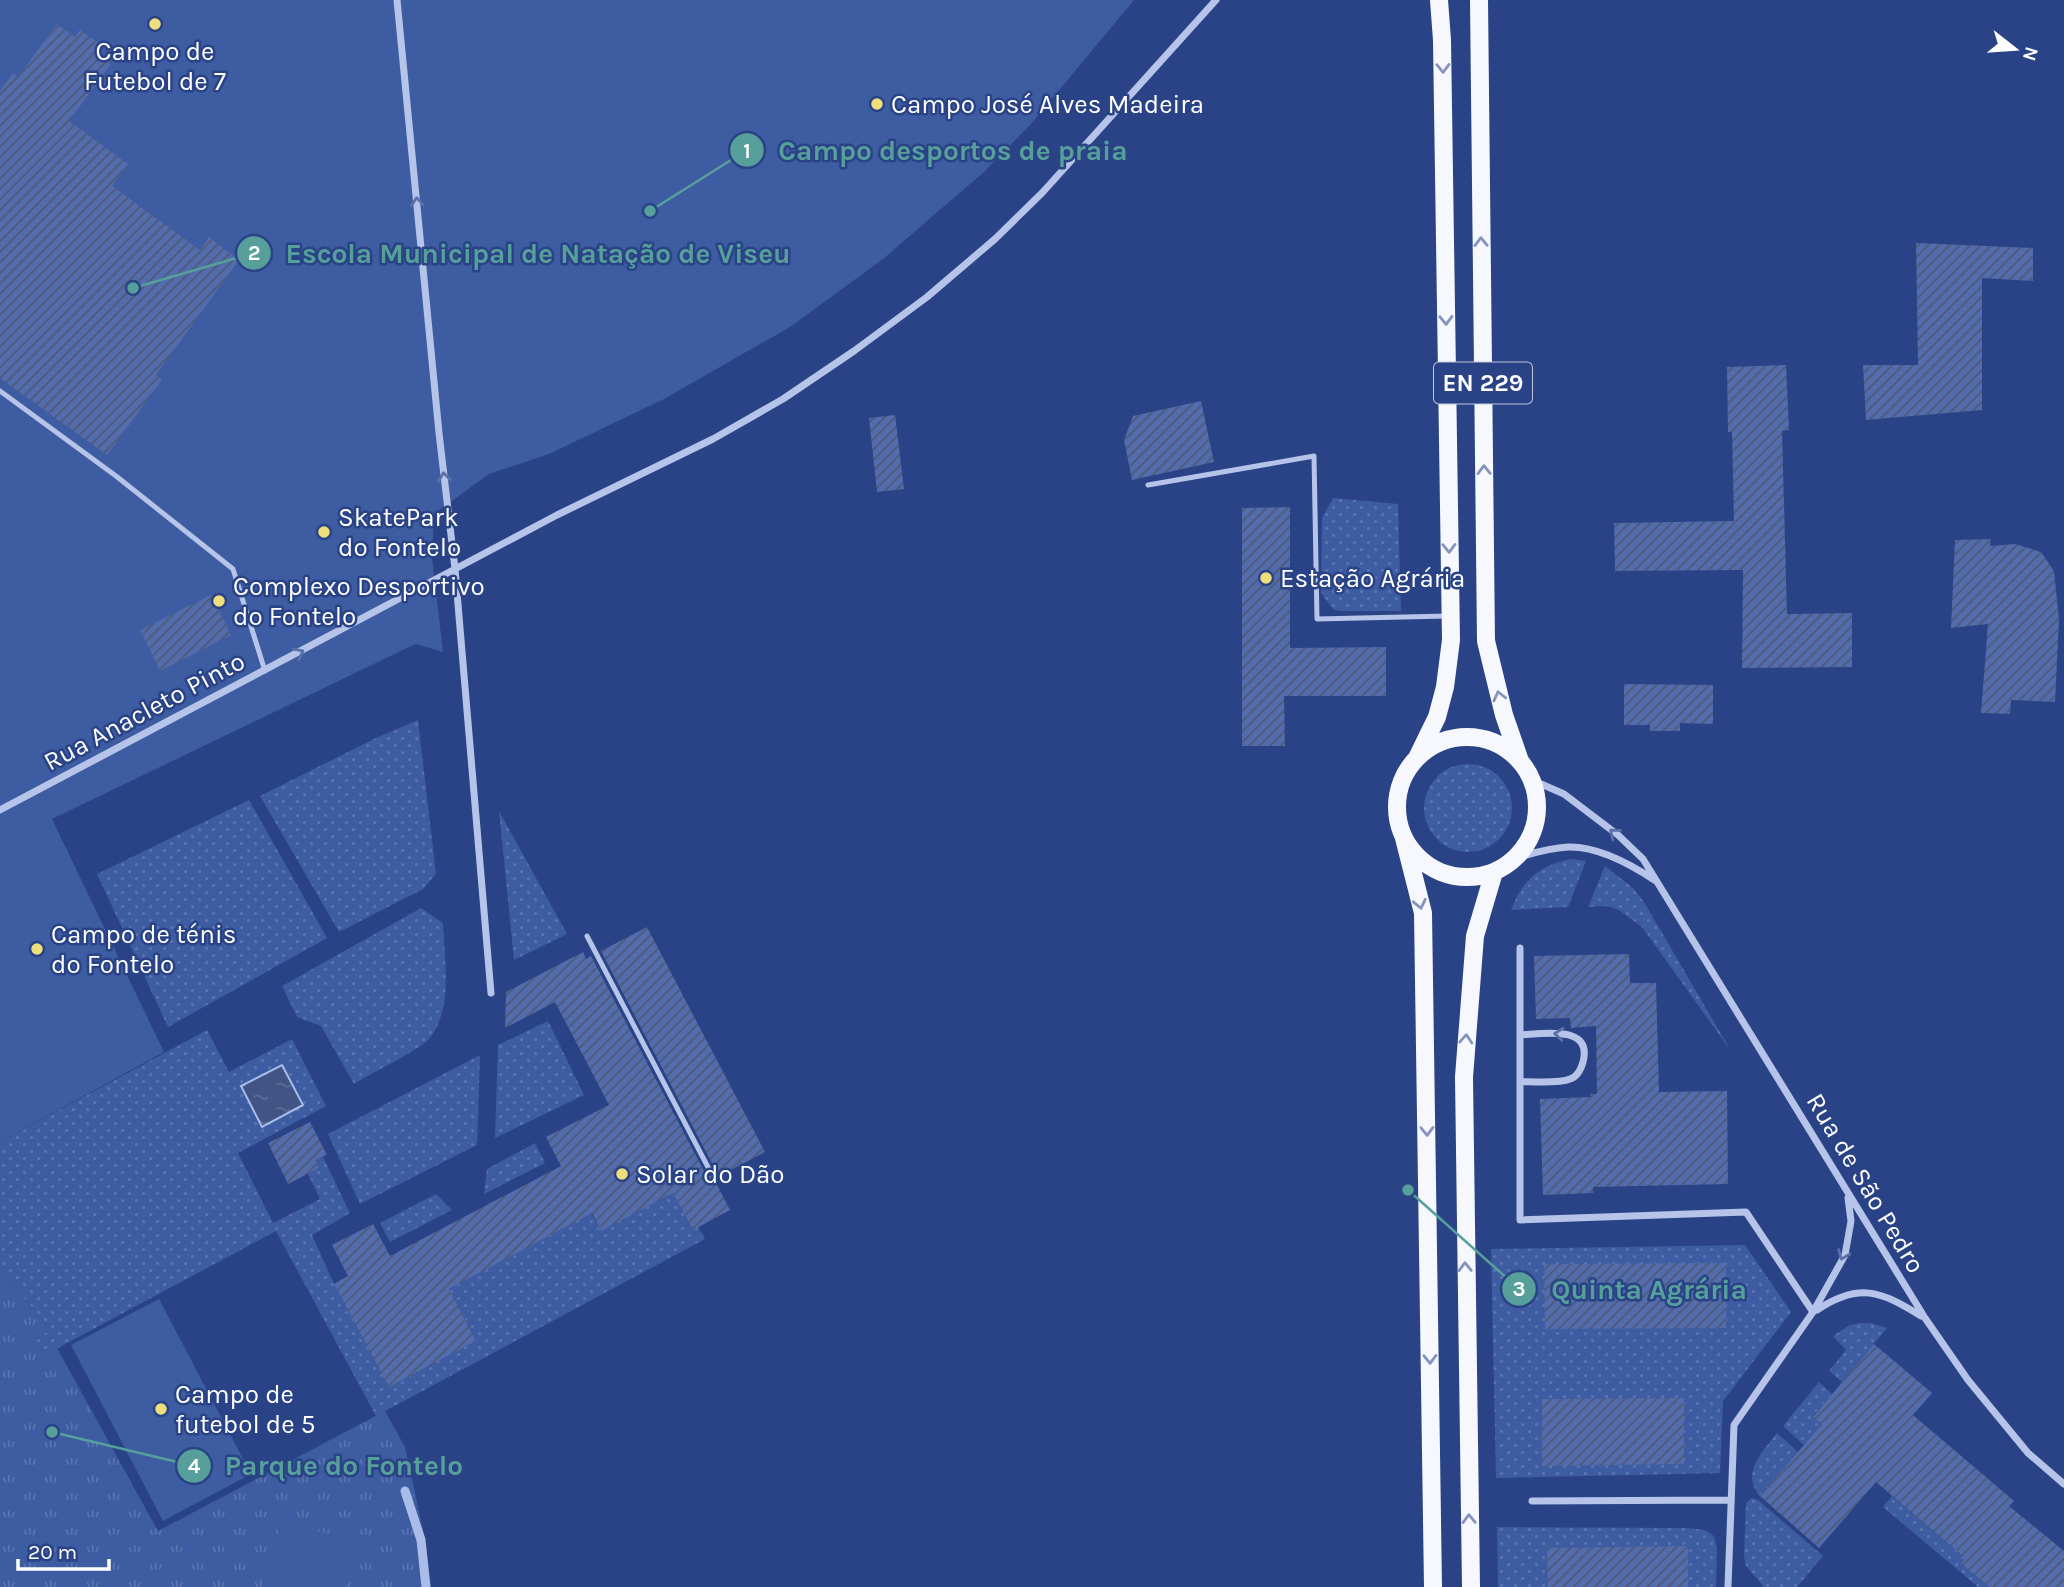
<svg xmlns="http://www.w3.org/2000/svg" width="2064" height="1587" viewBox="0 0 2064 1587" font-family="Karla,sans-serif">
<defs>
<pattern id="grass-dots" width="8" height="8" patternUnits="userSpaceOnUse" patternTransform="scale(1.75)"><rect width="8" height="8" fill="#3e5ca2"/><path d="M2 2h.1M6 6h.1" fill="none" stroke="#5b74b0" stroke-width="1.8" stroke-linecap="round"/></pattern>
<pattern id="park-tufts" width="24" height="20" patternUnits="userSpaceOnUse" patternTransform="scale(1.75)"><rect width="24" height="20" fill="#3e5ca2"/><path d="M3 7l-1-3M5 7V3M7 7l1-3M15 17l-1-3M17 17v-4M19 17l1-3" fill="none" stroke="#5b74b0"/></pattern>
<pattern id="water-ripples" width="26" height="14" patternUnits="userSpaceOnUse" patternTransform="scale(1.75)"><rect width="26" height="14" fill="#415485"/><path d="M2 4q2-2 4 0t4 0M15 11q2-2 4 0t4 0" fill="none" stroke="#5e6e97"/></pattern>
<pattern id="building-hatch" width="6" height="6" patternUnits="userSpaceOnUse" patternTransform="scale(1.75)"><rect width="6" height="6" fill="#526cad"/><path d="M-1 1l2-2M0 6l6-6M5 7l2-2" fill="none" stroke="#4e5973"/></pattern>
</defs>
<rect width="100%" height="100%" fill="#294386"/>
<path fill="url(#grass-dots)" d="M1333,498L1398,504L1401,611H1340L1333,609L1321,593L1322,518Z
M418,720L436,874L423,889L339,932L260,796L376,738Z
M1424 808a44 44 0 1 1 88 0a44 44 0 1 1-88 0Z
M249,800L327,938L168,1027L97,874Z
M499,811L567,934L514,960Z
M1571,859L1586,861L1568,907L1511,910C1522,880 1540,865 1571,859Z
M1605,866L1633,888L1644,902L1731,1051L1642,927L1619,910L1607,906L1588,907Z
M421,908L443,923C444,959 454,1009 429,1039C419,1050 370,1074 354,1084L321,1026L297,1017L282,986Z
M548,1021L584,1095L495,1138L498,1045Z
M207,1030L229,1072L292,1039L326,1106L238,1153L273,1223L320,1199L308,1174L319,1168L316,1161L323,1157L350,1213L312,1235L334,1284L389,1387L476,1341L449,1289L591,1213L601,1231L686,1186L677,1200L692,1229L698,1227L705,1239L376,1416L276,1231L43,1356L36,1339L50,1330L0,1268V1142Z
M480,1055L477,1145L360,1204L328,1134Z
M535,1143L545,1163L484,1194L487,1169Z
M436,1194L452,1210L390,1242L380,1223Z
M1745,1245L1791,1312L1723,1401L1720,1473L1496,1478L1491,1249Z
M1860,1323H1871L1887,1328L1842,1382L1829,1371L1846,1350L1833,1336L1850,1325Z
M1819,1382L1832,1394L1813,1416L1822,1424L1804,1445L1783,1426Z
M1777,1433L1798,1452L1760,1496C1740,1474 1763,1451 1777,1433Z
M1892,1496L1965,1558L1961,1564L1990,1587H1978L1883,1507Z
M1752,1498L1758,1500L1823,1556L1797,1587H1764L1746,1566L1744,1556L1746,1503Z
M1497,1527L1688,1528L1705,1530L1714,1536L1717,1548L1716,1587H1498Z"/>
<path fill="url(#park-tufts)" d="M0,1268L50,1330L36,1339L43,1355L57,1348L158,1531L385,1411L405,1447L425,1539L431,1587H0Z"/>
<path fill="#3e5ca2" d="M0,0H1134L1031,124L985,171L883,259L790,327L664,399L549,454L489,474L434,514L432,557L443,652L416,644L409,647L52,819L164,1052L0,1142Z
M159,1299L251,1474L163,1521L71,1345Z
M281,1521L357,1542L345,1587H263Z"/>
<path fill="url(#water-ripples)" stroke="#a9bde8" stroke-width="2" d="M282,1065L303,1105L262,1127L241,1086Z"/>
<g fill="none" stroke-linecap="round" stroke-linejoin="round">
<path stroke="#a9bde8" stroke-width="9" d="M405,1491L421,1540L426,1587"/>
</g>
<path fill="url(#building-hatch)" d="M57,24L75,37L80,30L100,44L94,52L111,64L69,121L128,164L112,186L200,250L209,237L239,260L156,375L162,380L107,455L0,378V91L13,73L18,77Z
M1916,243L2033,248V281L1982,278V410L1866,420L1863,365H1918Z
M1786,365L1789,430L1782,431L1787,614L1852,613V667L1742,668L1743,570L1615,571L1614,523L1734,521L1732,432H1728L1727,367Z
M1201,401L1214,462L1132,480L1124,440L1133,416Z
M895,415L904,489L877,492L869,418Z
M1290,507V648L1386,647V696H1284L1285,746H1242V508Z
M1991,539L1990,546L2015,544L2041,552L2054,571L2059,620L2055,702L2011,700L2010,714L1981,713L1988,624L1951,628L1955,540Z
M211,595L231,635L160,671L140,630Z
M1624,684L1713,685V724L1680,723V731H1650V725H1624Z
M647,927L765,1152L714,1179L730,1210L693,1230L673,1193L601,1231L592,1213L449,1289L476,1341L389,1387L334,1284L348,1276L332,1245L373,1224L390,1256L561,1166L546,1137L609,1105L555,1002L505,1028L506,992L583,952L586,959L591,956L705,1173L710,1176L715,1173V1169L601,951Z
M1629,954L1630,983H1656L1659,1092L1727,1091L1728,1184L1593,1187V1193L1543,1195L1540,1099L1591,1097L1590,1094H1597L1596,1026L1571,1028L1570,1018L1536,1019L1534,956Z
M310,1122L327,1155L316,1160L319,1168L288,1184L268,1143Z
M1726,1263V1328L1545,1329L1544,1264Z
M1874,1344L1932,1393L1913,1415L2014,1501L2009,1506L2064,1551V1587H1990L1961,1564L1965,1558L1876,1482L1819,1548L1760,1496L1822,1424L1813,1417Z
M1684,1398V1464L1542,1466V1399Z
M1688,1546V1587H1548L1547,1548Z"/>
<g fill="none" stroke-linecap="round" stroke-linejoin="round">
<path stroke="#b5c4e8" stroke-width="5" d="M0,391L116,476L233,569L265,671
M1148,485L1314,456L1317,619L1447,616
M587,936L710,1171"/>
<path stroke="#b5c4e8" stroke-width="7" d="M397,0L439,433L455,569L491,993
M1532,780L1564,794L1618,835L1643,859L1925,1318L1968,1380L2028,1453L2064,1484
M0,810L557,515L713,439L783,399L854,351L927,297L995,239L1042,193L1216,0
M1514,859C1532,853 1549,848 1568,847C1598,846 1632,865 1656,881
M1520,948V1220L1746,1212L1813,1312
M1520,1082C1533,1081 1558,1084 1570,1079C1577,1077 1581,1069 1583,1062C1593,1024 1541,1034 1520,1035
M1817,1310C1859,1282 1881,1291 1921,1316
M1532,1501L1731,1500
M1728,1587L1734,1425L1813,1312L1845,1255L1851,1221L1848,1198"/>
<path stroke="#f6f8fe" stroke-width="18" d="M1479,0L1486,641L1504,715L1520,761
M1397 807a70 70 0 1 1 140 0a70 70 0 1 1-140 0Z
M1417,758L1437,717L1445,687L1451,640L1442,40L1439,0
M1404,838L1423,913L1433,1587
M1471,1587L1464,1077L1475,936L1494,872"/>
</g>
<defs><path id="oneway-chevron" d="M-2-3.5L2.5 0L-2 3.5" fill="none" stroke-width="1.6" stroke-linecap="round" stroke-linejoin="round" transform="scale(1.75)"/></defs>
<g stroke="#8594bc">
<use href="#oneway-chevron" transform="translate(1443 68) rotate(89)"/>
<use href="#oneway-chevron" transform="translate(1481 242) rotate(-91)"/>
<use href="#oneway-chevron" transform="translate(1446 320) rotate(89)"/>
<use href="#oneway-chevron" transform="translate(1484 470) rotate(-91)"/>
<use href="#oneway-chevron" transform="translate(1449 548) rotate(89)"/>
<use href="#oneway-chevron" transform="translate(1499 696) rotate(-104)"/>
<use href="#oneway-chevron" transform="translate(1420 904) rotate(78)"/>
<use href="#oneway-chevron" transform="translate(1466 1039) rotate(-86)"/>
<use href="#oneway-chevron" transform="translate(1427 1131) rotate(89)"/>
<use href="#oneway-chevron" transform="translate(1465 1267) rotate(-91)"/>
<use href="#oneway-chevron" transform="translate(1430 1359) rotate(89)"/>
<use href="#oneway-chevron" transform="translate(1469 1519) rotate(-91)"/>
</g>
<g stroke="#5a70a8">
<use href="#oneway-chevron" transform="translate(417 202) rotate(-95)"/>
<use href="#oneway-chevron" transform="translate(444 477) rotate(-97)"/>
<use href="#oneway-chevron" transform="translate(299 653) rotate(-28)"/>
<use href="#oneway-chevron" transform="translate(1614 833) rotate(-141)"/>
<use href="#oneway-chevron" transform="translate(1559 1034) rotate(-175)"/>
<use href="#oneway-chevron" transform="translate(1843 1255) rotate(111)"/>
</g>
<g fill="#eedf7c" stroke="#294386" stroke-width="2.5">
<circle cx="155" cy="24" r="7"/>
<circle cx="877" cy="104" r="7"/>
<circle cx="324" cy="532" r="7"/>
<circle cx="1266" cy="578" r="7"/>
<circle cx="219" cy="601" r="7"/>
<circle cx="37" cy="949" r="7"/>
<circle cx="622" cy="1174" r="7"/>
<circle cx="161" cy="1409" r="7"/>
</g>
<g text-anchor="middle" stroke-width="5" stroke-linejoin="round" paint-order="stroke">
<rect fill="#294386" stroke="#bfc7db" stroke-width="2" x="1434" y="362.5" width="98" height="41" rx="5"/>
<g font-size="24" font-weight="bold" fill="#fff">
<text x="1483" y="391">EN 229</text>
</g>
<g font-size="26" fill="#fff" stroke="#294386" text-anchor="start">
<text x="155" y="60" text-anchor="middle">Campo de<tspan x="155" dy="30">Futebol de 7</tspan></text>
<text x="891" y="113">Campo José Alves Madeira</text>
<text x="338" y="526">SkatePark<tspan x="338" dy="30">do Fontelo</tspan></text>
<text x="1280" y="587">Estação Agrária</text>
<text x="233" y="595">Complexo Desportivo<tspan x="233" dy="30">do Fontelo</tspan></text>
<text x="51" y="943">Campo de ténis<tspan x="51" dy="30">do Fontelo</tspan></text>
<text x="636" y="1183">Solar do Dão</text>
<text x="175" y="1403">Campo de<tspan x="175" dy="30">futebol de 5</tspan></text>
</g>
<g font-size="26" fill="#fff" stroke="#294386">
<text transform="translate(144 711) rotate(-28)" y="9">Rua Anacleto Pinto</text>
<text transform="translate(1866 1183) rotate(59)" y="9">Rua de São Pedro</text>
</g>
</g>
<path fill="none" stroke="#579f9a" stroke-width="2.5" d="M650 211L747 150M133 288L254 253M1408 1190L1519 1289M52 1432L194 1466"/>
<g fill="#579f9a" stroke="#294386" stroke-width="2.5">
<circle cx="650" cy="211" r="7"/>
<circle cx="133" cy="288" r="7"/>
<circle cx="1408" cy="1190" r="7"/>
<circle cx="52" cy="1432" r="7"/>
<circle cx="747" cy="150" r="18"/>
<circle cx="254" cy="253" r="18"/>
<circle cx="1519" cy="1289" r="18"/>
<circle cx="194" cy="1466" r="18"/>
</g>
<g font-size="21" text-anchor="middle" font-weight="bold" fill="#fff">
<text x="747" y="158">1</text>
<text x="254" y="260">2</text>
<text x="1519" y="1296">3</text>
<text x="194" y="1473">4</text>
</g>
<g font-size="28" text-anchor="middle" font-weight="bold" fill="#579f9a" stroke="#294386" stroke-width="5" stroke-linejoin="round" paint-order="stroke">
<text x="953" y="160">Campo desportos de praia</text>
<text x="538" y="263">Escola Municipal de Natação de Viseu</text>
<text x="1649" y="1299">Quinta Agrária</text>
<text x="344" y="1475">Parque do Fontelo</text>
</g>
<g transform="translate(2015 49) rotate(107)" stroke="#294386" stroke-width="5" paint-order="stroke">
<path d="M0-5L12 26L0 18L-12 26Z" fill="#ffffff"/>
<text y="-10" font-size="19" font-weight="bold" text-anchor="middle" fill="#ffffff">N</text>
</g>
<path d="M18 1559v10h91v-10" fill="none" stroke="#ffffff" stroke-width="3.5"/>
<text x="28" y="1559" font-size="21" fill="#ffffff" stroke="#294386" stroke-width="5" paint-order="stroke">20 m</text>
</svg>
